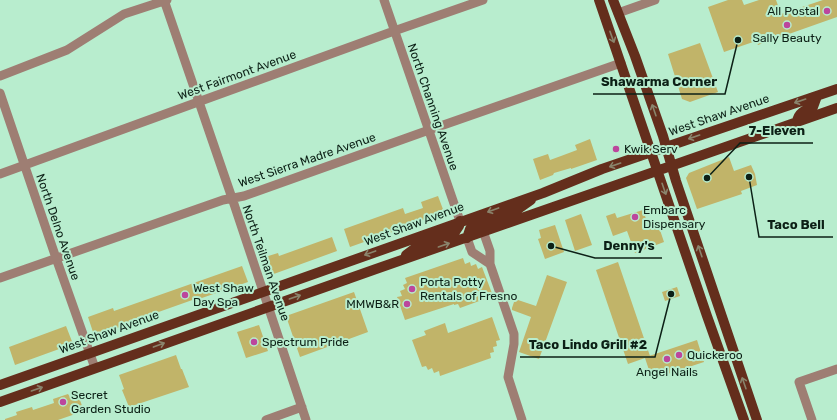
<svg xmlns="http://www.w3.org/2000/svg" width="837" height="420" viewBox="0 0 837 420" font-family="Rubik,sans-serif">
<rect width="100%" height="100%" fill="#b8edce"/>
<path fill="#c1b469" d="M728,0H742L744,5L759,0H776L781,14L823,0H837V17L758,45L756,41L724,52L708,7Z
M700,43L718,92L690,102L682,99L668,54Z
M590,139L597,160L571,169V168L554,173L553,175L540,180L533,159L548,154L550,160L561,156L577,150L575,145Z
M729,157L734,171L751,165L755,174L757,185L741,191L742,194L697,209L686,178L689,173Z
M438,196L444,212L409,225V226L350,247L344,229L403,208L405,214L423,208L421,202Z
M643,210L649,228L658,224L664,242L635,253L627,231L613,236L606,216L615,213L617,218Z
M581,214L592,245L575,251L565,220Z
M555,225L564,252L545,259L538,239L541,238L539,230Z
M332,237L337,251L271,275L265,257L278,253L279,256Z
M463,258L465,264L470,262L471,266L476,264L478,269L482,267L493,296L460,308L458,304L454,305V304L405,320L397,297L402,296L400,291L405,289L403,285L407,283L405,278Z
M618,262L650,356L646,357L697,340L704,362L652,379L645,358L628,364L596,270Z
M242,266L248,282L199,299L198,298L119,326L120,327L101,334V333L94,335L88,317L113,308L114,311Z
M547,275L567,282L539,359L519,352L531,317L512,310V308L515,299L536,306Z
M677,287L680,296L665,301L662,292Z
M354,292L368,332L300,357L286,316Z
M492,317L500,340L496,341L497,346L493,347L494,352L490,353L491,358L440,376L439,371L434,373L432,368L428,370L426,366L422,367L412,340L426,335L424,331L445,323L448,333Z
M259,325L268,351L246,358L237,332Z
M66,326L73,344L15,365L9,347Z
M176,355L181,369H182L189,387L129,407L122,390L124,389L119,375Z
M68,394L70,397L78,395L84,411L58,420H5V419L17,415L16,412L32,407L33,410L54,403L53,399Z"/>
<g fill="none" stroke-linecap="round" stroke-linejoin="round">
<path stroke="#9e7e73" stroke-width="9" d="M164,0L232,198L306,420
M384,0L460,221
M618,13L655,0
M0,76L67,50L124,14L167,0
M0,93L56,258L95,368
M0,174L198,102L394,31L483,0
M483,231L490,251V264L514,334V344L508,377L522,420
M467,238L472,252L490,264
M0,278L223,200L244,196L429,130L621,63
M266,420L302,407
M812,420L799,382L837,369"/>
<path stroke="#642e1c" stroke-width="10" d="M599,0L707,316L744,420
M613,0L635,56L663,136L676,181L757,420
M797,122C798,113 805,110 813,107L817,96
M467,238L470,229L473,226L514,212L531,200
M406,255L418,246L455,232L459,226L460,221
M0,385L543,193L602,169L666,147L837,89
M0,402L376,269L837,108"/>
</g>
<defs><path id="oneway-shaft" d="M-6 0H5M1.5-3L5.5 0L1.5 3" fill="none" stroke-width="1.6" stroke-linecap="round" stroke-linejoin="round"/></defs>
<g stroke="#8a846c">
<use href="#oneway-shaft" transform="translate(612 37) rotate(70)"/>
<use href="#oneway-shaft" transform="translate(800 101) rotate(161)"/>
<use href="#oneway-shaft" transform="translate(654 110) rotate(-109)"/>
<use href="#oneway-shaft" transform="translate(694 137) rotate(161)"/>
<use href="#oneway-shaft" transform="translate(615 165) rotate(161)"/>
<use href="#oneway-shaft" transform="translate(664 189) rotate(71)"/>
<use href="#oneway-shaft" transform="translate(493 210) rotate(160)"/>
<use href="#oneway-shaft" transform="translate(444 245) rotate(-19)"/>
<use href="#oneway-shaft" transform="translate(700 251) rotate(-109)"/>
<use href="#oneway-shaft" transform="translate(370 253) rotate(160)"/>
<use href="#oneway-shaft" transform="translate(295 297) rotate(-19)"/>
<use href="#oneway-shaft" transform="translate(159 345) rotate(-20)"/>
<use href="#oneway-shaft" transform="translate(744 383) rotate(-109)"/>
<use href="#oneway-shaft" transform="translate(37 389) rotate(-19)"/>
</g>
<g fill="#bc469d" stroke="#b8edce" stroke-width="1.5">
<circle cx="827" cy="11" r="4"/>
<circle cx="787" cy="25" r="4"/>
<circle cx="616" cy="149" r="4"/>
<circle cx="635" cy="217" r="4"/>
<circle cx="412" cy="289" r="4"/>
<circle cx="185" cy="295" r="4"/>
<circle cx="407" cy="304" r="4"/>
<circle cx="254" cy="342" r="4"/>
<circle cx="679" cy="355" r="4"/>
<circle cx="667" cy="359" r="4"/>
<circle cx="63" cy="402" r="4"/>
</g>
<g text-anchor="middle" stroke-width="4" stroke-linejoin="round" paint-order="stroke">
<g font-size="12" fill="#0c2016" stroke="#b8edce" text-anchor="start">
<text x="819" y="15" text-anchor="end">All Postal</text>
<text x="787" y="42" text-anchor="middle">Sally Beauty</text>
<text x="624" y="153">Kwik Serv</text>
<text x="643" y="214">Embarc<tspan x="643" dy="14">Dispensary</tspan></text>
<text x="420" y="286">Porta Potty<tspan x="420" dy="14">Rentals of Fresno</tspan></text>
<text x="193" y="292">West Shaw<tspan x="193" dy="14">Day Spa</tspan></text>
<text x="399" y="308" text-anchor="end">MMWB&amp;R</text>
<text x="262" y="346">Spectrum Pride</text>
<text x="687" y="359">Quickeroo</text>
<text x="667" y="376" text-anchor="middle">Angel Nails</text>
<text x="71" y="399">Secret<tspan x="71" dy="14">Garden Studio</tspan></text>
</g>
<g font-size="12" fill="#0c2016" stroke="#b8edce">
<text transform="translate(237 75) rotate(-20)" y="4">West Fairmont Avenue</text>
<text transform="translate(433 107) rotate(71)" y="4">North Channing Avenue</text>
<text transform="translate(719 115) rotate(-19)" y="4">West Shaw Avenue</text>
<text transform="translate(307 160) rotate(-19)" y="4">West Sierra Madre Avenue</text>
<text transform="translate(414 224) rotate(-20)" y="4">West Shaw Avenue</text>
<text transform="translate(58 227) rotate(71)" y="4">North Delno Avenue</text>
<text transform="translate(266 263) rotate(71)" y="4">North Teilman Avenue</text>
<text transform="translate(109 332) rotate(-20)" y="4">West Shaw Avenue</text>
</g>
</g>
<path fill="none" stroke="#0c2016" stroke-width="1.5" d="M738 40L725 94H593M707 178L740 143H813M749 177L759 237H833M551 246L595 258H662M671 294L655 357H520"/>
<g fill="#0c2016" stroke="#b8edce" stroke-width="1.5">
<circle cx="738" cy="40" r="4"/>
<circle cx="707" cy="178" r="4"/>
<circle cx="749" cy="177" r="4"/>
<circle cx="551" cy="246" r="4"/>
<circle cx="671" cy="294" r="4"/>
</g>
<g font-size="13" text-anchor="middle" font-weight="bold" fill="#0c2016" stroke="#b8edce" stroke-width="4" stroke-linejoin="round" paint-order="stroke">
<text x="659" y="86">Shawarma Corner</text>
<text x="777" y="135">7-Eleven</text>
<text x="796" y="229">Taco Bell</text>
<text x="629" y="250">Denny's</text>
<text x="588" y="349">Taco Lindo Grill #2</text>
</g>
</svg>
